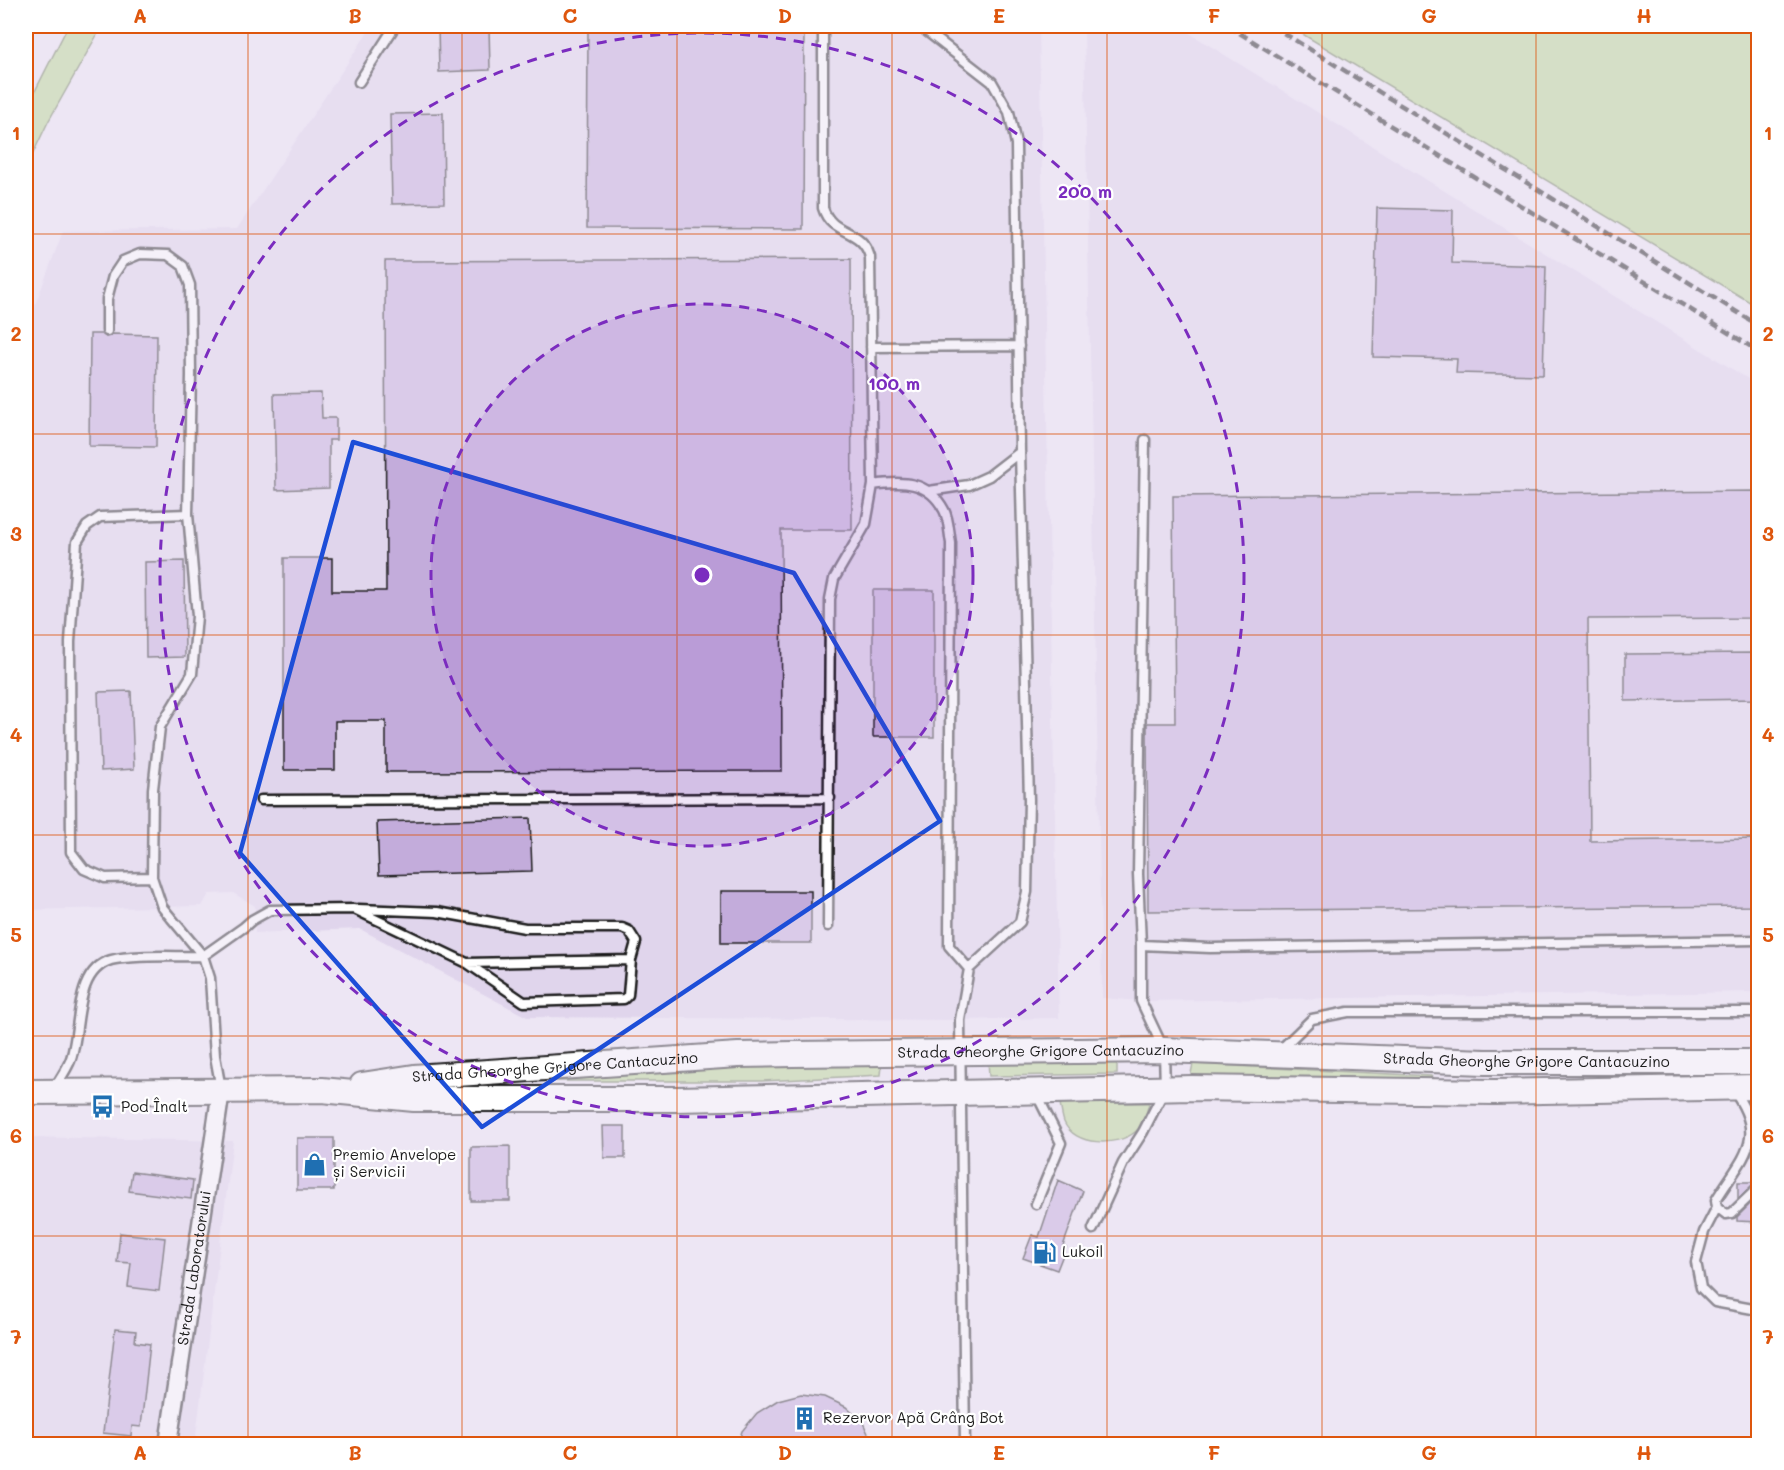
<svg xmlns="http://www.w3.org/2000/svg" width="1784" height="1470" viewBox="0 0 1784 1470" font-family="Mali,sans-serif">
<rect width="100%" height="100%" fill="#ede6f4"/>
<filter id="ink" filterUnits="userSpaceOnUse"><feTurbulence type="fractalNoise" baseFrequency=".0167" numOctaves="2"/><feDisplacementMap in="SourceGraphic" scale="12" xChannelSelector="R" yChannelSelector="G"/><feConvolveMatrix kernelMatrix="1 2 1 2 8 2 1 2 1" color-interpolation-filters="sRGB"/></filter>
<g filter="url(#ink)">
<path fill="#e0d5ec" d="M372,26H1039L1059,1018L960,1020L527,1017L360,929L255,933V906L233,893L209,894L202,906L26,910V329L63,231L237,229Z
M1084,26H1178L1758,385V992L1141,1001L1102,998Z
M26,1137L233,1141L195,1444H26Z"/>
<path fill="#b9d890" stroke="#6a7a56" stroke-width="1.5" d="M68,26H102L48,122L26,168V109Z
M1289,26H1758V307Z
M1117,1058V1074L989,1076L988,1060Z
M766,1062L882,1064L881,1075L762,1081H521Z
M1193,1064L1431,1076L1434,1080L1190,1078Z
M1060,1103H1149C1146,1114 1144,1125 1135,1132C1117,1147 1074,1146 1064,1122C1062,1116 1061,1109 1060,1103Z"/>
<path fill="#c3acdb" stroke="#1c1c1c" stroke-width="1.5" d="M438,26H489L490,70L439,72Z
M588,26H804L803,229L587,228Z
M443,113L444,203L392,204L390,114Z
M1377,208L1453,210L1452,263L1546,266L1543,375L1456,373L1457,359L1373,357Z
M851,259L852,530H781L782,771L386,772V721H335V770H284V558H332V591H386L385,261Z
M90,334H102L106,337L112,334L157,335L156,447L89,446Z
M321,393L322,418H336V440H329V488L276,490L274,394Z
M1758,491V618L1588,619L1590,841L1758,839V906L1148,911L1147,723H1175L1173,496Z
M184,561L185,657L146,658L145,562Z
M873,590H934V737H873Z
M1758,653V699L1625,701V654Z
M131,691L134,769L101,771L98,692Z
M530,818L532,871L379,875L377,822Z
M721,891H811V943H721Z
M603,1126H625V1158H604Z
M297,1138H334V1190H297Z
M510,1146V1201H471V1147Z
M132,1172L193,1180L191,1199L129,1191Z
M1058,1180L1083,1191L1063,1246L1066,1247L1057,1270L1023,1258L1032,1235L1039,1237Z
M1738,1182H1755L1738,1199Z
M1758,1196V1222L1737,1221V1217Z
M120,1233L165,1238L159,1291L128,1287L131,1263L117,1262Z
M115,1329L136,1331L135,1342L150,1344L141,1427L132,1426L131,1436L103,1433Z
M801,1394L825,1397L846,1407L863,1423L873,1444H738L742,1431L757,1413L778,1400Z"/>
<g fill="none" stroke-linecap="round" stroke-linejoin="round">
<defs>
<path id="service" d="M823,26V208C832,237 861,226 870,257L873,485
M920,26L992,82L1009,112L1016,144L1020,452L1029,800L1027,892L1020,922L969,969L960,1020L965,1444
M359,82L395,26
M107,331V299L113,276L123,261L140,254L168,255L183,266L190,285L191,375L188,514L197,616L192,674L160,727L153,789L152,877
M871,347L1019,346
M1145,440L1138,874L1141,945L1210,948L1758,940
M929,491L969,485L989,476L1020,452
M188,514L100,517L87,526L77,542L70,642L71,852L84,869L105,878L152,877L162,907L203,956L244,927L252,920L270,910L354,909L467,963L524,1002L624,999L628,995L631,960L467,963
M261,800L830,798
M358,909L437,912L525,928H622L629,931L636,942L631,960
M828,926L830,599L834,579L866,524L873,485C902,481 928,480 944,510C949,519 949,533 951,543L949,946L969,969
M1280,1050L1312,1019L1348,1012H1758
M54,1089C59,1080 66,1071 70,1061C82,1032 72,972 111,960C133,954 179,957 203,956L210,978L215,1056L221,1089
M1733,1090C1769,1139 1742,1157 1716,1200L1717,1207L1726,1214L1732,1213L1758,1188
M1036,1204L1061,1143L1037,1095
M1717,1207L1704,1232L1696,1262L1701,1288L1715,1302L1758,1310
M1093,1229L1123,1163L1143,1132L1165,1089L1164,1050L1141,1001V945"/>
<g id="minor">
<path id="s1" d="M168,1444L221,1091"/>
</g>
<g id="secondary">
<path id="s2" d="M362,1085L414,1077L738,1055L793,1054L1164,1050L1485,1062H1758"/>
<path d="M26,1092L322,1090L414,1099H676L1192,1088L1495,1092L1758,1087"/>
</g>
</defs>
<use href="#service" stroke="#1c1c1c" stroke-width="13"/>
<use href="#minor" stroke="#1c1c1c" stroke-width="21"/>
<use href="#secondary" stroke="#1c1c1c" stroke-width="28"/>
<use href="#service" stroke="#fff" stroke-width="8"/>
<use href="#minor" stroke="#fff" stroke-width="16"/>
<use href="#secondary" stroke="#fff" stroke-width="24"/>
<path stroke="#1c1c1c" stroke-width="4.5" stroke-dasharray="9 4.5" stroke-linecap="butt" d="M1228,26L1758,351
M1272,26L1758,325"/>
</g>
</g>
<path d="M0 0H1784V1470H0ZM353,442L794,573L940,821L482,1127L240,853Z" fill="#ede6f4" fill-opacity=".55" fill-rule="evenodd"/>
<path fill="none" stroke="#1d4ed8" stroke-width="4.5" stroke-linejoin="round" d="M353,442L794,573L940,821L482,1127L240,853Z"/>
<path fill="none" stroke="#de560d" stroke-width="1.5" stroke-opacity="0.55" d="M248,26V1444M462,26V1444M677,26V1444M892,26V1444M1107,26V1444M1322,26V1444M1536,26V1444M26,234H1758M26,434H1758M26,635H1758M26,835H1758M26,1036H1758M26,1236H1758"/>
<circle cx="702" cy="575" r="271" fill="#7b2cbf" fill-opacity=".12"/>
<g fill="none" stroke="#7b2cbf" stroke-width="3" stroke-dasharray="10 8">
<circle cx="702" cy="575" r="271"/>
<circle cx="702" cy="575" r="542"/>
</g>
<defs>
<symbol id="bus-bare" viewBox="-9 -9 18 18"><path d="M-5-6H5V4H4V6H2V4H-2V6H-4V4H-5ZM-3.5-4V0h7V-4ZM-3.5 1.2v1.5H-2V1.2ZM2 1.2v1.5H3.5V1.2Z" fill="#1f6fb2" stroke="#fff" stroke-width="2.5" paint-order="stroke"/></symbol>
<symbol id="shop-bare" viewBox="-9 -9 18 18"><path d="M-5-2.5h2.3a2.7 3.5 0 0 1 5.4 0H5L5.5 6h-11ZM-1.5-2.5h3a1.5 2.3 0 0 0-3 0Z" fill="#1f6fb2" stroke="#fff" stroke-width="2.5" paint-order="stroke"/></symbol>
<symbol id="fuel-bare" viewBox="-9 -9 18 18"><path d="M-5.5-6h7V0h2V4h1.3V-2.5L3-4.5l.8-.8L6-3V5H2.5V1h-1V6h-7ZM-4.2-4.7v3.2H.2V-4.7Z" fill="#1f6fb2" stroke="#fff" stroke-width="2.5" paint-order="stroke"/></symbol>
<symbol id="building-bare" viewBox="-9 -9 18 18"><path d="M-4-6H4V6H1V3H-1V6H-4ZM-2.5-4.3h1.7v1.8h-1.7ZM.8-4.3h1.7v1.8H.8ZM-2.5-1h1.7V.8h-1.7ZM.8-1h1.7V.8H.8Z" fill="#1f6fb2" stroke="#fff" stroke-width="2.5" paint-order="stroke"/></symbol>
</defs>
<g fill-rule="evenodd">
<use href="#bus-bare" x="86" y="1090" width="33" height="33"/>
<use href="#shop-bare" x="298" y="1148" width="33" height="33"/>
<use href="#fuel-bare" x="1028" y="1236" width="33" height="33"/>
<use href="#building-bare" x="788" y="1402" width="33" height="33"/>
</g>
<g text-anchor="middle" stroke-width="4.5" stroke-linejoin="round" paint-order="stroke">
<g font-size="15" fill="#1c1c1c" stroke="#fff">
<text dy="5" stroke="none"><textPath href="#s2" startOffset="680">Strada Gheorghe Grigore Cantacuzino</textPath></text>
<text dy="5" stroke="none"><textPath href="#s2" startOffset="1166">Strada Gheorghe Grigore Cantacuzino</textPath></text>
<text dy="5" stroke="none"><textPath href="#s2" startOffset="194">Strada Gheorghe Grigore Cantacuzino</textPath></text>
<text dy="5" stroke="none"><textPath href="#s1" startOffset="178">Strada Laboratorului</textPath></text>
</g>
<g font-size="15" fill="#1c1c1c" stroke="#fff" text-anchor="start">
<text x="121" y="1112">Pod Înalt</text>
<text x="333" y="1160">Premio Anvelope<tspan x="333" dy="17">și Servicii</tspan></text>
<text x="1062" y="1257">Lukoil</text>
<text x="823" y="1423">Rezervor Apă Crâng Bot</text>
</g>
</g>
<circle cx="702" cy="575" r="9" fill="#7b2cbf" stroke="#fff" stroke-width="3"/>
<g font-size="18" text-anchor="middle" font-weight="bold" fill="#7b2cbf" stroke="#fff" stroke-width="4.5" stroke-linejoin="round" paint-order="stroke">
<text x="1085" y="198">200 m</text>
<text x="894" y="390">100 m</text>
</g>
<rect width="1784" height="1470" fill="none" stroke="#fff" stroke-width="66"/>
<rect x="33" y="33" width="1718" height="1404" fill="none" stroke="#de560d" stroke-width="2"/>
<g font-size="20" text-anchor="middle" font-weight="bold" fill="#de560d">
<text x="140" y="23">A</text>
<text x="355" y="23">B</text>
<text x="570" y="23">C</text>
<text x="785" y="23">D</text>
<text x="999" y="23">E</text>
<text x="1214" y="23">F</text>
<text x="1429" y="23">G</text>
<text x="1644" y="23">H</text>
<text x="16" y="140">1</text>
<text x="1768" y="140">1</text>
<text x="16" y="341">2</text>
<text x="1768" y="341">2</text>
<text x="16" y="541">3</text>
<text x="1768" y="541">3</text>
<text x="16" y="742">4</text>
<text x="1768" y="742">4</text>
<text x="16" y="942">5</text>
<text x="1768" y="942">5</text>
<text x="16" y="1143">6</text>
<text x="1768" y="1143">6</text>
<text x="16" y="1344">7</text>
<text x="1768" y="1344">7</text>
<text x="140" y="1460">A</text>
<text x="355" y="1460">B</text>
<text x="570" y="1460">C</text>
<text x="785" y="1460">D</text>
<text x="999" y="1460">E</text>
<text x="1214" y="1460">F</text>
<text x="1429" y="1460">G</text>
<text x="1644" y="1460">H</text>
</g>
</svg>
